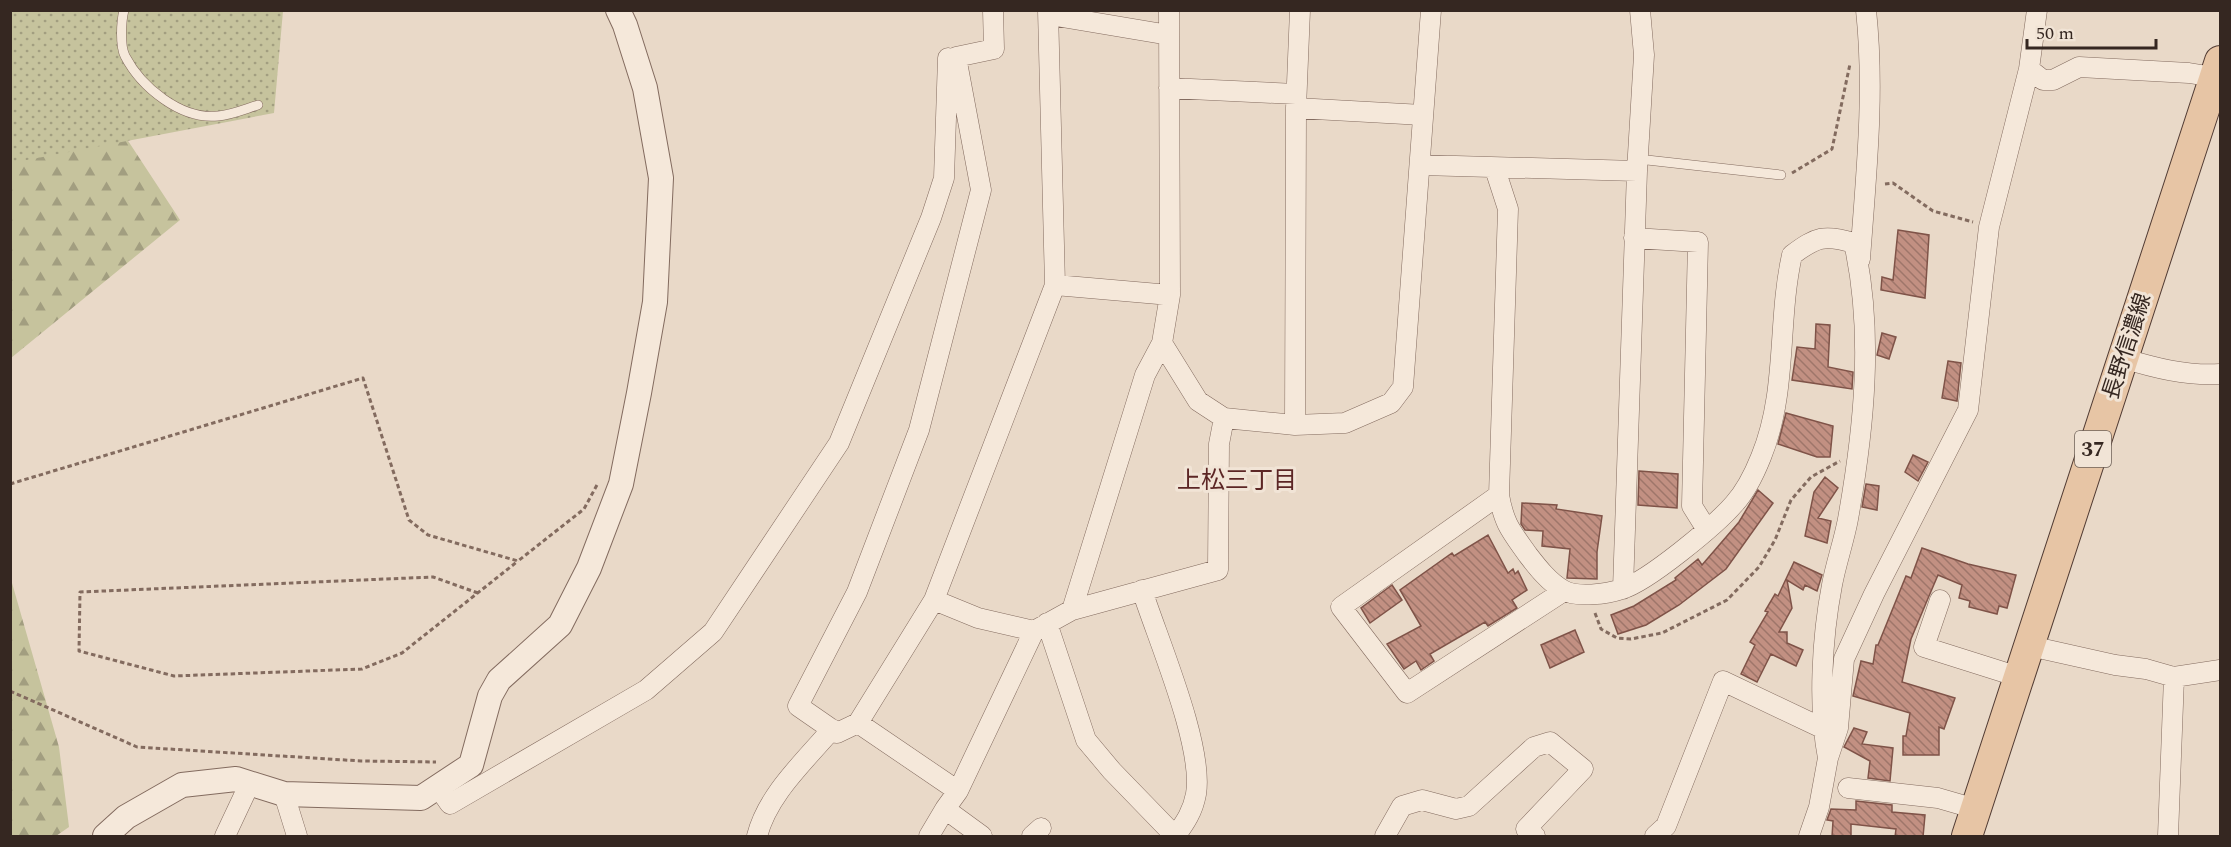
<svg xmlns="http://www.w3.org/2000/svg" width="2231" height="847" viewBox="0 0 2231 847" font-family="Spectral,'Noto Sans JP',serif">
<defs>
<pattern id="forest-firs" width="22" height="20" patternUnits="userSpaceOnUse" patternTransform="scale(1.5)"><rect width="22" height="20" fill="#c6c39d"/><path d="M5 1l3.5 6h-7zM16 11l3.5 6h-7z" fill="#a29e80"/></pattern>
<pattern id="park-dots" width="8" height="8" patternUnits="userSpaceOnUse" patternTransform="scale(1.5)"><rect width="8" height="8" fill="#c6c39d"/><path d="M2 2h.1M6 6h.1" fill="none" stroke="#a29e80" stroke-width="1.8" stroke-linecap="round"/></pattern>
<pattern id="building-back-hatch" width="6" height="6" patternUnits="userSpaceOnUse" patternTransform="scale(1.5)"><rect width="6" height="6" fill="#c29082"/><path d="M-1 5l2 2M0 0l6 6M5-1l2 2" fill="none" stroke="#9e766a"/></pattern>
</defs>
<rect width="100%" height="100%" fill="#e9d9c8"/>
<path fill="url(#forest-firs)" d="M11,22L56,31L180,220L11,358Z
M10,576L59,747L69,827L56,836H11Z"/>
<path fill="url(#park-dots)" d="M11,11H283L274,113L11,163Z"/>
<path fill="url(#building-back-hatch)" stroke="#7f5348" stroke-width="1.5" d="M1898,230L1929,235L1925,298L1881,290L1882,277L1893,280Z
M1816,324L1830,325L1828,367L1853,372L1852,389L1792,380L1797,347L1815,349Z
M1882,333L1896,337L1889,359L1877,355Z
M1948,361L1961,363L1957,401L1942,398Z
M1786,413L1833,426L1830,457H1817L1778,444Z
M1913,455L1928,462L1918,481L1905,472Z
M1639,471L1678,474L1677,508L1638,505Z
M1825,477L1838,488L1818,518L1831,521L1827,543L1805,536L1814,492Z
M1866,484L1879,486L1877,510L1862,507Z
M1758,490L1773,503L1726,569L1679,605L1646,625L1618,634L1611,615L1634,606L1676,580L1675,578L1698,559L1702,565L1739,522Z
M1522,503L1557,505L1556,509L1602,516L1597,552V579L1567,578L1570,549L1542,546L1543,531L1525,530L1521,524Z
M1488,535L1508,573L1513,569L1515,574L1518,571L1527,590L1512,600L1517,608L1488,626L1485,622L1430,654L1434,661L1421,670L1416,661L1404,669L1387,644L1421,626L1400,590L1452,553L1454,556Z
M1922,548L1968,564L2016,575L2007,608L1999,606L1997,614L1969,607L1970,601L1959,598L1962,585L1938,575L1929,596L1911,639L1902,682L1955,698L1944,729L1939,727V755H1903V736H1906L1910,713L1853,696L1861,661L1873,664L1876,645H1878L1906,576L1911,578Z
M1794,562L1822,575L1817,591L1805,585L1803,590L1787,580L1792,608L1779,632H1787V643L1803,650L1796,666L1771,654L1757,682L1741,674L1755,645L1750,642L1768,612L1765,611L1775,594L1778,596Z
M1392,585L1402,600L1370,623L1361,608Z
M1575,630L1584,652L1550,668L1541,645Z
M1854,728L1867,732L1862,744L1893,748L1890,781L1868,778L1870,761L1844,747Z
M1856,801L1892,805V812L1925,815L1923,837H1895L1896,829L1851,824V837H1832L1833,821L1827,820L1831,809L1856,810Z"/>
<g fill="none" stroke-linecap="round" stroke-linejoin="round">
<defs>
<path id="service" d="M124,10C121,22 120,46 125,56C141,87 181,120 218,116C231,115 245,109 258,105
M1638,159L1781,175"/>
<path id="minor" d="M993,10L994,49L956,57L981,190L919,430L857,592L798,706L837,733L858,723L934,600L978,618L1034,631L1072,610L1218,570L1219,444L1224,418
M1048,10L1055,285
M1169,10L1170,295L1162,343L1198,401L1224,418L1295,425L1345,423L1391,403L1403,387L1431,10
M1050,15L1169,35
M2029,69L2043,80H2053L2079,67L2189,73L2220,78
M1169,88L1296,94
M1296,108L1423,115
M1421,165L1637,171L1644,55L1640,10
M1495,169L1508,209L1499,495C1504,524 1511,531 1528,555C1538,568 1549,582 1563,590C1577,598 1607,594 1622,589C1647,582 1716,525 1734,504C1745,492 1755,472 1761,457C1788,391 1777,322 1792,255C1816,237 1824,234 1854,243C1874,333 1864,429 1848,519C1844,541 1836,563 1832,585C1822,637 1818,706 1828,758
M1634,238L1698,242L1692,506L1707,530
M1860,259C1866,176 1875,93 1866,10
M2122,358C2155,368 2186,376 2220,374
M1295,425L1296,108L1300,10
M1499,495L1341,607L1407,693L1564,591
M1623,589L1637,171
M1142,590C1158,640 1204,746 1196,794C1193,811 1185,823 1176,835
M934,600L1055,285L1170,295
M1940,600L1924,647L2019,677
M1072,610L1145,375L1162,343
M1047,623L1086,740L1112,771L1175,836
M2030,646L2115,665L2146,669L2174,677L2220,670
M858,723L958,791
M438,787L450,804L646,690L713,632L839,443L931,218L944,178L948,58
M1848,788L1938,798L1976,809
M284,794L297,836
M945,809L958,791L1034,631
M225,836L249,785
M757,836C768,794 804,762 832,729
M929,836L945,809L982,836
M1032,836L1041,828
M1385,836L1402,806L1422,800L1456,809L1469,806L1534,747L1550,742L1583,769L1526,829L1535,836
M1655,836L1666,826L1723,681L1822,728
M1809,836L1819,807L1828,758L1838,728L1844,659L1874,594L1968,410L1989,227L2029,69L2037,10
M2168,836L2174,677"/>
<path id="tertiary" d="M105,836L126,817L182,785L236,779L284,794L421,798L471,765L490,696L499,680L560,625L589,568L621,484L639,393L655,302L661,178L645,88L625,25L618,10"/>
<path id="primary" d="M1967,836L2220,61"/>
</defs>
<use href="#service" stroke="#836b5f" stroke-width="10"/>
<use href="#minor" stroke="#836b5f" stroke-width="21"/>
<use href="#tertiary" stroke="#836b5f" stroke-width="26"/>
<use href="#primary" stroke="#513b33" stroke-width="32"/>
<path stroke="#836b5f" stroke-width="3" stroke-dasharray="4.5 3" stroke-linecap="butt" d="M1792,173L1832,149L1850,64
M1885,184L1893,183L1933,211L1973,222
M10,484L363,378L409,520L428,535L518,561L584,509L598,483
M478,593L433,577L80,592L79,651L174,676L362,669L402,653L518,561
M1595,613L1601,629L1617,638L1631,639L1662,633L1727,600L1759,567L1775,540L1791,500L1811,477L1840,461
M10,691L137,747L361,761L436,762"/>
<use href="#service" stroke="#f5e8da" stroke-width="9"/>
<use href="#minor" stroke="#f5e8da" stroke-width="20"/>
<use href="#tertiary" stroke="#f5e8da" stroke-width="24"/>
<use href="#primary" stroke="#e7c5a5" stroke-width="30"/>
</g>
<g text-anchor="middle" stroke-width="6" stroke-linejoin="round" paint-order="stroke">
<rect fill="#f1e4d6" stroke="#6d6057" stroke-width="1.5" x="2075" y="431" width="36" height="36" rx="4.5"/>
<g font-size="21" font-weight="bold" fill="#352721">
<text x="2093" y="456">37</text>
</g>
<g font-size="22" fill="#352721" stroke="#f1e4d6">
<text transform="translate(2126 346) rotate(-72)" y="8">長野信濃線</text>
</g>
<g font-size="24" fill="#5c2625" stroke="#f1e4d6">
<text x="1237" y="488">上松三丁目</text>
</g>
</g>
<rect width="2231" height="847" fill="none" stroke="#352721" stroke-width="24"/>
<path d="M2027 39v9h129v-9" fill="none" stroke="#352721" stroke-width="3"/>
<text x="2036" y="39" font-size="18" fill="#352721" stroke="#f1e4d6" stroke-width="4.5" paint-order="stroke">50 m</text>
</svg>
